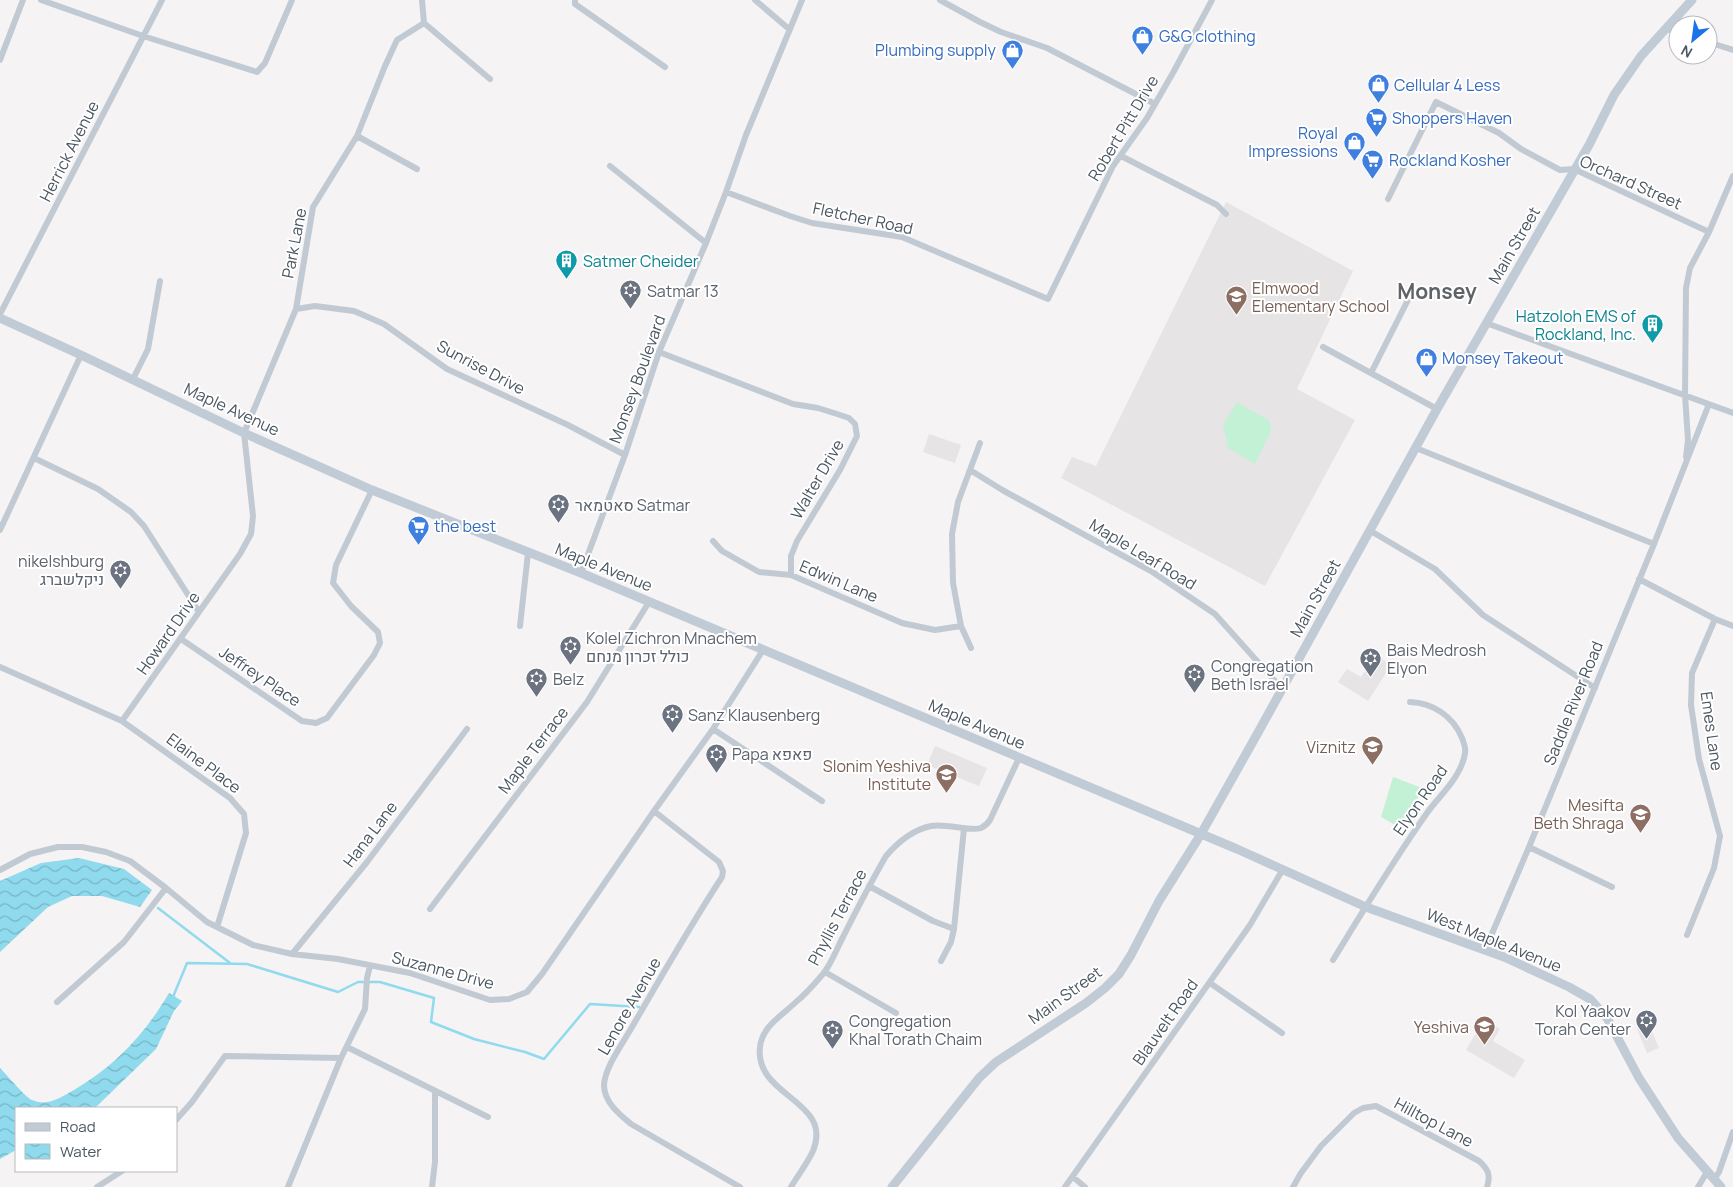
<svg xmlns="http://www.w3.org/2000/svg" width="1733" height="1187" viewBox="0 0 1733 1187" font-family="Manrope,Heebo,sans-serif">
<defs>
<pattern id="water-waves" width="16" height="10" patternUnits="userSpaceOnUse" patternTransform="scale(1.25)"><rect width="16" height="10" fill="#90daee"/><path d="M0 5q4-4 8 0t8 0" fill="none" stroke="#78b4c4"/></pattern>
</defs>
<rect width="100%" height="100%" fill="#f5f3f3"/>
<path fill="#e6e4e5" d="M1226,202L1353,271L1297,389L1355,420L1265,586L1061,478L1072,457L1096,466Z
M929,434L961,445L955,463L923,452Z
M1376,655L1391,665L1368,701L1338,682L1347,669L1361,677Z
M935,746L987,768L979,786L927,765Z
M1484,1019L1500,1029L1493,1041L1525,1060L1514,1078L1466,1050Z
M1649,1024L1659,1048L1647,1053L1637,1029Z"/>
<path fill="#c3f1d5" d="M1237,402L1270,421L1271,431L1255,464L1228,448L1223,425Z
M1393,777L1422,788L1404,830L1381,817Z"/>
<path fill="url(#water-waves)" d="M79,858L124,869L152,890L140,907L102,896H72L48,907L0,952V881L41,863Z
M169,993L182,1001L174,1011L156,1049L95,1108H16V1150L0,1159V1068C6,1074 26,1098 32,1100C48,1107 61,1097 74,1090C116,1065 145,1034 169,993Z"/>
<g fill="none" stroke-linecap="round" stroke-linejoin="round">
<path stroke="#90daee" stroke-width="2.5" d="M158,908L230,963
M173,997L187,963L247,964L338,992L358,982H380L434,998L431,1022L474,1039L525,1052L544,1059L590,1004L639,1007"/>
<path stroke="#c1cad2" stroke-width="6" d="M41,0L143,36L257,72L265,63L292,0
M422,0L424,23L490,79
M575,0V4L665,67
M755,0L789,29
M940,0L980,22L1001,32L1047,48L1155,104
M1667,29L1678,33
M1708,42L1733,50
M0,60L23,0
M357,136L417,169
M1121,156L1217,205L1226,214
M610,166L706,243
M726,192L790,216L812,223L902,237L1048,299L1113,166L1147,118L1174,71L1212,0
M1388,199L1436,102L1499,133L1521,149L1560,170L1574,169L1709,232
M296,309L315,306L354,311L384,324L447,369L568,425L625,455
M0,314L162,0
M1486,323L1733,413
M1323,347L1437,409
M659,352L793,404L818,408L837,414L849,418L855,424L857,436L840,470L797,541L791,556V575
M1371,373L1413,290
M133,379L148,349L160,281
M1416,448L1654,544
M1686,457L1688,440L1685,395L1686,288L1690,268L1709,232L1733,176
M34,458L98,489L131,512L144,526L199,612
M970,470L1004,491L1151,571L1215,614L1282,689
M0,530L81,355
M1369,530L1435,569L1483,615L1595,688
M713,541L722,551L759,572L791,575L902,623L935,630L961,626
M581,573L625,455L659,352L706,243L726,192L746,135L802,0
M1639,579L1715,619L1733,626
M520,626L528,553
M181,639L302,721L316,723L327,718L374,655L380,643L378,632L351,606L333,583L336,565L372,490
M971,648L961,626L953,583L952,534L958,502L980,443
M0,667L122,721L240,554L251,534L253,516L244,433L296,309L313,207L357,136L385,66L397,40L424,23
M122,721L230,798L244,814L246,833L217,927
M713,729L822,801
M654,811L719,862L723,871L722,877C690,926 661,977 632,1027C623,1043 605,1067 604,1085C604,1102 619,1114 631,1124L740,1187
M1529,847L1612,887
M0,870L30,854L58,847H82L106,852L130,861L166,888L207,922L253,945L292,954L338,959L410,973L490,1000L509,999L527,992L542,974L654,811L713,729L763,650
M869,886L933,921L954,929
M430,909L587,702L649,602
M1687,935L1714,868L1720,836L1699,759L1691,705L1692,673L1715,619
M1485,950L1529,847L1654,544L1709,404
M292,954L367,862L467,729
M1333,960C1363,911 1393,861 1427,813C1440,795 1462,776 1465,753C1466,748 1464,743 1462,738C1453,716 1433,703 1410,702
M941,961L951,942L954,929L964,828
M825,972L896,1013
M1210,983L1282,1033
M57,1002L124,942L166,888
M347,1047L488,1117
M176,1120L192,1102L225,1056L341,1058
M1073,1177L1085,1187
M1714,1180L1719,1172L1733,1132
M97,1187L122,1171
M288,1187L341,1058L365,1009L367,978L370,966
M432,1187L435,1162V1092
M791,1187C798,1175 807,1164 813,1151C834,1100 754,1097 760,1047C762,1026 783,1015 797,1001C807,993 815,983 823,974C832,963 837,948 843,937C857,909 871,882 886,856C898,842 912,830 931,826C946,823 971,832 981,828C985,826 988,823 990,820L1019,758
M1065,1187L1250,925L1283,869
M1293,1187L1301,1173L1321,1146L1354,1113L1363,1108L1376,1106L1479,1161C1488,1169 1491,1175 1487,1187
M1698,1187L1707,1172"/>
<path stroke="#c1cbd6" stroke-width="9" d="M0,318L81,355L244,433L372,490L581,573L1237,849L1366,907L1504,957L1569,987L1590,999L1607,1018L1639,1078L1678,1138L1721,1187
M892,1187L979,1078L996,1062L1086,1003L1105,988L1119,974L1131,955L1159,901L1201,834L1260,729L1437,409L1589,145L1614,95L1641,56L1692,0"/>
</g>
<defs>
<symbol id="shop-pin" viewBox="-11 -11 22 30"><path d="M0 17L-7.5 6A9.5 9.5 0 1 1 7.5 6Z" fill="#3f7fe0" stroke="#fff"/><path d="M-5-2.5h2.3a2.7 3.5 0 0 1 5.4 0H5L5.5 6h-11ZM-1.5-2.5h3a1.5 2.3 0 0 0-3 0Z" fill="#fff"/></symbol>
<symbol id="supermarket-pin" viewBox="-11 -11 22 30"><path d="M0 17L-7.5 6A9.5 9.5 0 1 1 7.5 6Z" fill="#3f7fe0" stroke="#fff"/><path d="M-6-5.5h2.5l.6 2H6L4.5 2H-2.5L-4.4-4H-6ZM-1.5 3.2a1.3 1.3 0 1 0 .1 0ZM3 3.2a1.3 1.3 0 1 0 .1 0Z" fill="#fff"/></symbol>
<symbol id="building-pin" viewBox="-11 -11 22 30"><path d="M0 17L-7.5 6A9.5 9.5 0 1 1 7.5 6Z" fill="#0f9aa8" stroke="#fff"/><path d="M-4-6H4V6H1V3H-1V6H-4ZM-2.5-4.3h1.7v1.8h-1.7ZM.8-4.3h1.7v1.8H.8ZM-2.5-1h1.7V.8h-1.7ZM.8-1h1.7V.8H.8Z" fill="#fff"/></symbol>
<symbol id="synagogue-pin" viewBox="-11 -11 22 30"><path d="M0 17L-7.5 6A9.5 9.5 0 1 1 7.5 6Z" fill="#6b7280" stroke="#fff"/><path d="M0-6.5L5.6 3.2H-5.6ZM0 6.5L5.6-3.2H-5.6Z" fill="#fff"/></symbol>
<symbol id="school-pin" viewBox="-11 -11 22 30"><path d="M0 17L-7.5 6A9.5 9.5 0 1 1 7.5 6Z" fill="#8d6e63" stroke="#fff"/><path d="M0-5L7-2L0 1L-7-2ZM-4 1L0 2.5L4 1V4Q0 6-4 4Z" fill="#fff"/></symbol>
</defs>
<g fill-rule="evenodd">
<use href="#shop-pin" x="1130" y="24" width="25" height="34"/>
<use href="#shop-pin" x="1000" y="38" width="25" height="34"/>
<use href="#shop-pin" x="1366" y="72" width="25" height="34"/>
<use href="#supermarket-pin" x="1364" y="106" width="25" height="34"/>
<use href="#shop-pin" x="1342" y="130" width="25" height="34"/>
<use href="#supermarket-pin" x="1360" y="148" width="25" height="34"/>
<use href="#building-pin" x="554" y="248" width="25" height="34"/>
<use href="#synagogue-pin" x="618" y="278" width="25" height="34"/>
<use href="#school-pin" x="1224" y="284" width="25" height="34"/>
<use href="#building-pin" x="1640" y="312" width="25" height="34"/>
<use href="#shop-pin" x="1414" y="346" width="25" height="34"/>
<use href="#synagogue-pin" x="546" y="492" width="25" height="34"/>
<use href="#supermarket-pin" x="406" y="514" width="25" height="34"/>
<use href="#synagogue-pin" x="108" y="558" width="25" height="34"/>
<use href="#synagogue-pin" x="558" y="634" width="25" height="34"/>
<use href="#synagogue-pin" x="1358" y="646" width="25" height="34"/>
<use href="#synagogue-pin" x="1182" y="662" width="25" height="34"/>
<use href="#synagogue-pin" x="524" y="666" width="25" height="34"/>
<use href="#synagogue-pin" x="660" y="702" width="25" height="34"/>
<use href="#school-pin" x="1360" y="734" width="25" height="34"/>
<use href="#synagogue-pin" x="704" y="742" width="25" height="34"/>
<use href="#school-pin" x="934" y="762" width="25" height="34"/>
<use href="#school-pin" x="1628" y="802" width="25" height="34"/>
<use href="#synagogue-pin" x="1634" y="1008" width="25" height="34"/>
<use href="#school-pin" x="1472" y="1014" width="25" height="34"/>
<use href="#synagogue-pin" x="820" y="1018" width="25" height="34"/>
</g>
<g text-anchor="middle" stroke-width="4" stroke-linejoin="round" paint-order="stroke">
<g font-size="16" fill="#366cbe" stroke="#fff" text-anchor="start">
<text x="1159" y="42">G&amp;G clothing</text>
<text x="996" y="56" text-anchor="end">Plumbing supply</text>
<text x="1394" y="91">Cellular 4 Less</text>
<text x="1392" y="124">Shoppers Haven</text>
<text x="1338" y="139" text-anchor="end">Royal<tspan x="1338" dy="18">Impressions</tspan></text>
<text x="1389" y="166">Rockland Kosher</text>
<text x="1442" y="364">Monsey Takeout</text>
<text x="434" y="532">the best</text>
</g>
<g font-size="16" fill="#4a5661" stroke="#fff">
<text transform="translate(1123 128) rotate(-59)" y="6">Robert Pitt Drive</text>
<text transform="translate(69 151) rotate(-63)" y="6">Herrick Avenue</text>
<text transform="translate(1631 182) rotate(24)" y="6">Orchard Street</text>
<text transform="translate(863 218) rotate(12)" y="6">Fletcher Road</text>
<text transform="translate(294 243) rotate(-79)" y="6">Park Lane</text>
<text transform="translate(1514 245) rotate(-60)" y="6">Main Street</text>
<text transform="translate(481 367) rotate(28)" y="6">Sunrise Drive</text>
<text transform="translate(637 379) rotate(-70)" y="6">Monsey Boulevard</text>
<text transform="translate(232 409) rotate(25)" y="6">Maple Avenue</text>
<text transform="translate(817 479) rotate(-60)" y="6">Walter Drive</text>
<text transform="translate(1143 554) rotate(31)" y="6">Maple Leaf Road</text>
<text transform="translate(604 567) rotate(22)" y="6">Maple Avenue</text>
<text transform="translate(839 581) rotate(23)" y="6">Edwin Lane</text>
<text transform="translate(1315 598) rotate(-61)" y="6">Main Street</text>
<text transform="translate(168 633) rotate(-55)" y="6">Howard Drive</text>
<text transform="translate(260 676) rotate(34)" y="6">Jeffrey Place</text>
<text transform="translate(1573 703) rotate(-68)" y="6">Saddle River Road</text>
<text transform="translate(977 724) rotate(23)" y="6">Maple Avenue</text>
<text transform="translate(1712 731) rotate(82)" y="6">Emes Lane</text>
<text transform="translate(533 750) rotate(-53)" y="6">Maple Terrace</text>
<text transform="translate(204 763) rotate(37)" y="6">Elaine Place</text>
<text transform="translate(1420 800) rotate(-55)" y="6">Elyon Road</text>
<text transform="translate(370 834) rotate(-53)" y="6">Hana Lane</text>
<text transform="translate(837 917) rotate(-62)" y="6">Phyllis Terrace</text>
<text transform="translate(1494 940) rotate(22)" y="6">West Maple Avenue</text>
<text transform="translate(443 970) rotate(15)" y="6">Suzanne Drive</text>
<text transform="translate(1065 995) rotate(-36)" y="6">Main Street</text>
<text transform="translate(629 1006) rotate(-60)" y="6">Lenore Avenue</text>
<text transform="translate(1165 1022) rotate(-55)" y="6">Blauvelt Road</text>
<text transform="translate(1434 1122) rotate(28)" y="6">Hilltop Lane</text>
</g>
<g font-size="16" fill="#0d838f" stroke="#fff" text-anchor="start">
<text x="583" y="267">Satmer Cheider</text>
<text x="1636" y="322" text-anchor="end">Hatzoloh EMS of<tspan x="1636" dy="18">Rockland, Inc.</tspan></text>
</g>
<g font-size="16" fill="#785e54" stroke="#fff" text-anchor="end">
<text x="1252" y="294" text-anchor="start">Elmwood<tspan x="1252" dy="18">Elementary School</tspan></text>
<text x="1356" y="753">Viznitz</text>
<text x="931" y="772">Slonim Yeshiva<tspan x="931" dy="18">Institute</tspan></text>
<text x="1624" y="811">Mesifta<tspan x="1624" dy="18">Beth Shraga</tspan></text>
<text x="1469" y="1033">Yeshiva</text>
</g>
<g font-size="16" fill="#5b616d" stroke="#fff" text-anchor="start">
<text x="647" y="297">Satmar 13</text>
<text x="575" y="511">סאטמאר Satmar</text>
<text x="104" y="567" text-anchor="end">nikelshburg<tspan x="104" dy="18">ניקלשברג</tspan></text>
<text x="586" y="644">Kolel Zichron Mnachem<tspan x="586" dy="18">כולל זכרון מנחם</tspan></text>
<text x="1387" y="656">Bais Medrosh<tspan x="1387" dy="18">Elyon</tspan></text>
<text x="1211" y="672">Congregation<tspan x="1211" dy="18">Beth Israel</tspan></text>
<text x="553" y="685">Belz</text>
<text x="688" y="721">Sanz Klausenberg</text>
<text x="732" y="760">Papa פאפא</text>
<text x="1631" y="1017" text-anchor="end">Kol Yaakov<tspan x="1631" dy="18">Torah Center</tspan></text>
<text x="849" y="1027">Congregation<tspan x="849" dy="18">Khal Torath Chaim</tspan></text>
</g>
<g font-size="21" font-weight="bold" fill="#5f6368" stroke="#fff">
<text x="1437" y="299">Monsey</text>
</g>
</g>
<rect x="15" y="1107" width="162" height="65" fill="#ffffff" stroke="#b7bbc0"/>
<rect x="25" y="1123" width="25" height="8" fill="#c1cbd6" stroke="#b7bbc0"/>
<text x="60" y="1132" font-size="15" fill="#4a5661">Road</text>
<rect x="25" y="1144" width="25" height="15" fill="url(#water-waves)" stroke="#b7bbc0"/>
<text x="60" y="1157" font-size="15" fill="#4a5661">Water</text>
<g transform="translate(1693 40) rotate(209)"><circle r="24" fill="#ffffff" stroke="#b7bbc0"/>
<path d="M0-4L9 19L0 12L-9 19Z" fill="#1a73e8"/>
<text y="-8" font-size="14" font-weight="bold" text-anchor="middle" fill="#4a5661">N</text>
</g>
</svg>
